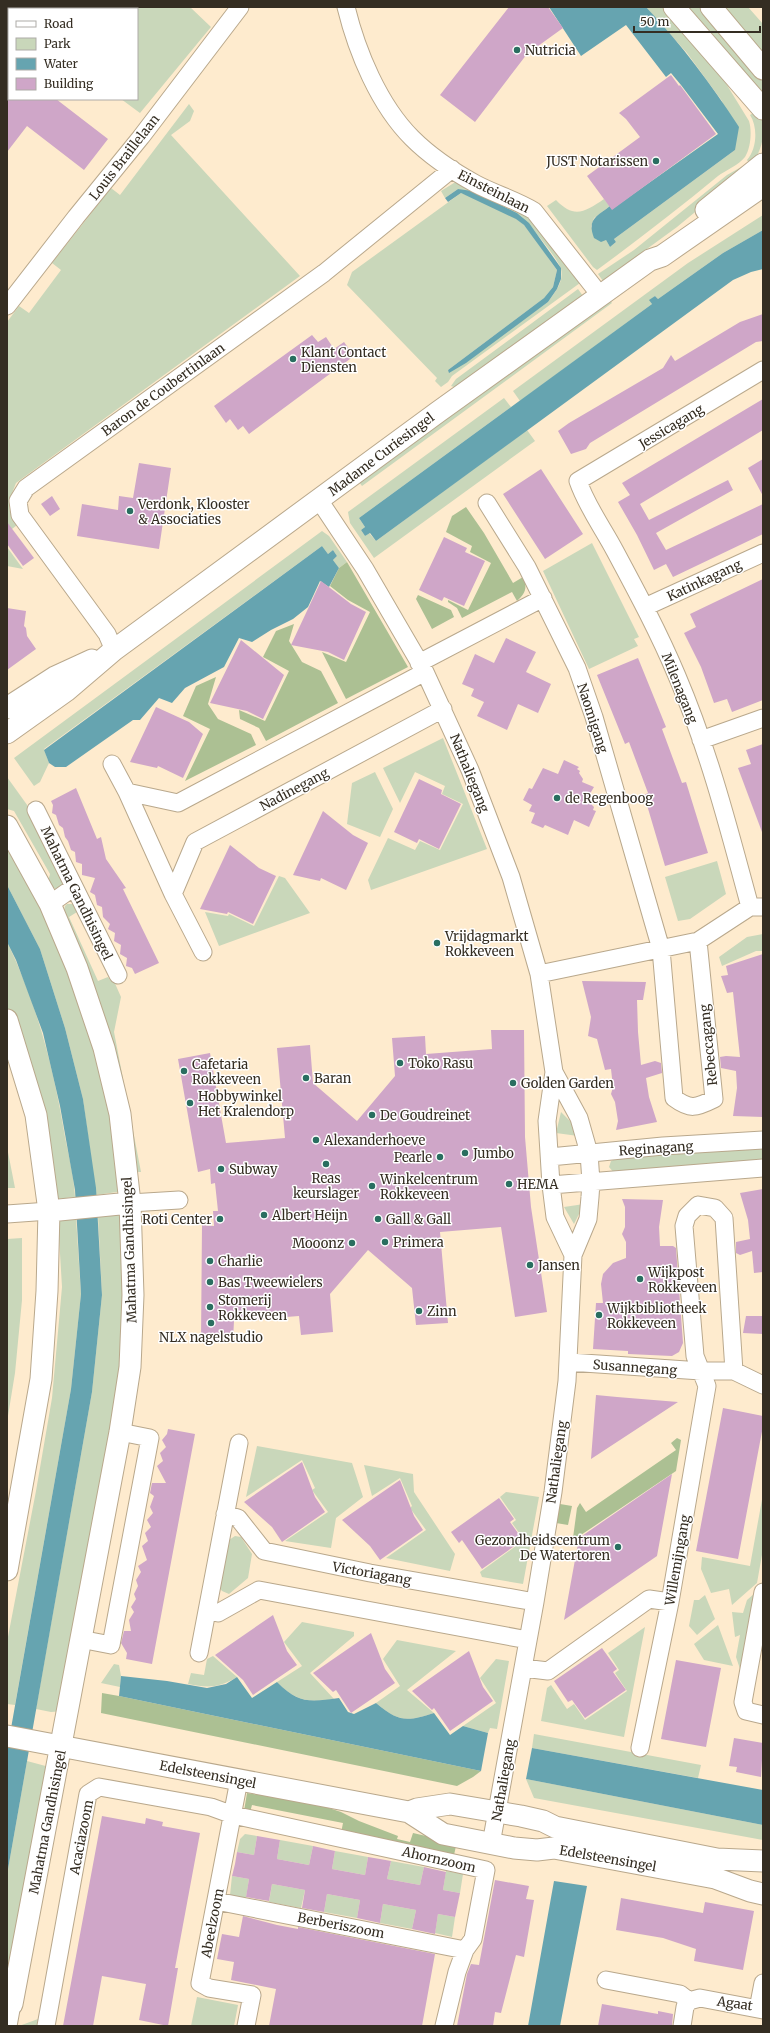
<svg xmlns="http://www.w3.org/2000/svg" width="770" height="2033" viewBox="0 0 770 2033" font-family="Merriweather,serif">
<rect width="100%" height="100%" fill="#feebce"/>
<path fill="#c9d7ba" d="M33,7H190L211,27L140,113L121,99H137V9H31Z
M646,7H665L711,59L749,121C752,130 751,148 745,157C739,165 726,170 718,176C678,209 638,240 597,270L593,267L547,206L556,200C574,219 585,212 604,199L610,206L594,218L591,227L606,240L610,247L616,242L614,239L735,150L722,101L687,53Z
M685,7H705L763,76V96Z
M718,7H748L763,24V60Z
M189,104L194,111L190,121L171,135L300,276L16,483C9,501 5,508 17,525L7,533V322L19,306L29,313L61,270L52,263L111,188L120,195Z
M758,110C769,126 762,151 751,166L747,160C757,149 758,127 750,115Z
M743,166L746,170L677,227L603,281L598,274L634,250L727,175Z
M457,181L524,210L580,283L452,376L448,382L441,387L435,381L437,378L347,285L352,272L461,193C477,199 512,213 524,225C536,238 546,256 557,270L553,287L544,298L448,370L450,372L548,302C555,292 564,282 561,269C559,260 526,219 518,214C501,203 476,196 458,189L445,198L441,191Z
M763,215V230L723,253L658,299L655,296L650,300L652,304L520,401L513,391L688,263Z
M578,289L583,296L457,388L451,386L456,379Z
M609,299L612,303L362,486L359,482Z
M504,398L511,407L359,518L365,527L361,530L365,536L369,533L376,541L527,430L535,441L374,558L350,523L348,512Z
M322,531L329,536L347,562L339,568L333,560L337,556L333,550L328,554L322,546L44,749L49,763L40,782L34,786L14,758Z
M592,543L639,637L634,639L638,646L589,669L543,571Z
M7,547L23,569L7,566Z
M443,738L487,849L371,890L368,880L388,838L415,850L420,841L440,850L463,804L442,794L445,786L415,772L400,803L383,768Z
M375,772L393,809L380,837L347,824L352,783Z
M7,777L30,809L64,885L58,890L47,885L50,874L14,811L7,809Z
M7,837L76,984L115,1126L124,1191L96,1195L83,1099L65,1028L40,949L7,885Z
M717,861L726,894L690,919L678,921L665,877Z
M279,876L285,878L310,913L219,946L205,912L228,916L229,914L254,926Z
M67,904H74L77,912L69,917L98,981L108,977L110,980L113,979L121,997L114,1032L141,1172H136L63,915L65,906Z
M763,934V951H756L722,966L719,957L747,937Z
M7,942C37,1003 54,1070 65,1137C69,1157 74,1177 75,1197L56,1199L16,1031L7,1009Z
M561,1112L574,1125L578,1136L556,1133Z
M763,1143V1159L615,1174L609,1167L611,1161L622,1156Z
M7,1147L15,1188H7Z
M584,1204L574,1224L564,1207Z
M126,1214L121,1396L64,1711L51,1712L36,1709L92,1392L102,1295L98,1216Z
M76,1218L81,1294L71,1389L15,1705L7,1704V1642L36,1491L52,1398L62,1287L58,1220Z
M22,1238V1300L15,1373L7,1422V1239Z
M257,1446L352,1463L363,1497L336,1518L331,1548L285,1541L328,1512L312,1490L315,1488L302,1460L246,1497Z
M364,1465L413,1474L414,1492L455,1554L450,1571L386,1558L426,1530L410,1508L412,1506L400,1478L372,1496Z
M506,1492L539,1497L523,1584L482,1577L480,1572L524,1540L512,1523L516,1520L500,1497Z
M763,1494V1549L757,1583L732,1605L729,1589L711,1593L701,1569L702,1557L750,1566Z
M235,1536L241,1537L252,1554L248,1578L229,1594L222,1591L219,1587L229,1540Z
M755,1593L740,1669L736,1657L740,1635L735,1637L732,1612L743,1613L747,1600Z
M705,1595L715,1619L697,1635L689,1626L694,1600H699Z
M302,1622L354,1632V1636L310,1673L334,1699C309,1703 295,1701 277,1682L302,1666L284,1642Z
M718,1625L733,1666L704,1660L694,1644Z
M645,1627L624,1737L541,1721L547,1688L551,1685L567,1709L574,1704L585,1720L627,1691L615,1673L619,1670L608,1653Z
M397,1640L456,1651L407,1690L434,1713C406,1722 399,1722 376,1703L400,1686L383,1659Z
M213,1656L237,1677C219,1688 208,1688 188,1684L191,1673L204,1675L207,1659Z
M496,1659L509,1661L497,1729L490,1728L488,1733L463,1726L496,1703L480,1678Z
M114,1664L119,1665L121,1676L120,1687L101,1683Z
M534,1734L701,1765L698,1778L532,1748Z
M27,1761L53,1768L7,1990V1875Z
M526,1779L763,1825V1840L534,1798Z
M245,1834L257,1836L254,1855L237,1852L240,1839Z
M280,1840L313,1846L309,1865L277,1859Z
M335,1851L368,1857L365,1875L332,1869Z
M391,1861L424,1867L420,1885L387,1879Z
M446,1871L463,1874L460,1893L443,1890Z
M232,1876L249,1879L246,1898L230,1895Z
M272,1884L305,1890L301,1908L269,1902Z
M327,1894L360,1900L357,1918L324,1912Z
M383,1904L416,1910L412,1929L380,1923Z
M438,1914L455,1917L452,1937L435,1933Z
M197,1997L238,2005L234,2026H191Z
M38,2019L37,2026H19Z"/>
<path fill="#acc093" d="M466,507L484,533L513,583L523,577C528,588 525,594 517,601L512,592L462,618L457,608L448,602V600L468,610L491,563L470,552L472,546L446,532L452,516Z
M347,562L408,667L346,699L322,652L346,662L370,612L348,600L330,586L339,568Z
M418,595L451,610L454,617L432,629L416,599Z
M294,624L289,641L302,662L321,671L338,703L266,741L259,728L240,719L239,710L265,721L289,671L263,657L276,631Z
M216,677L208,704L218,719L251,734L256,745L185,781L210,729L183,716L196,686Z
M677,1438L681,1440L676,1471L575,1539L573,1538L577,1508L580,1503L586,1512L676,1450L671,1443Z
M560,1504L572,1506L568,1525L556,1523Z
M102,1693L119,1696L481,1771L473,1777L457,1786L101,1713Z
M247,1793L317,1804L341,1812L359,1821L398,1836L397,1839L410,1842L413,1833L452,1842L456,1846L454,1855L341,1833L343,1823L252,1805L249,1816L244,1811Z"/>
<path fill="#66a4b0" d="M7,7H33L31,9H9V38L7,40Z
M549,7H646C682,45 711,84 739,127L735,150L614,239L616,242L610,247L606,240L601,242L594,238C587,219 596,217 610,206L612,209L718,134L681,85L671,73L666,77L626,25L581,56Z
M458,189L472,191L517,213L529,223L561,268V279L557,289L548,302L466,363L449,373L448,370L544,298L553,287L557,270L524,225L516,219L461,193L448,202L445,198Z
M763,230V269L751,272L733,280L376,541L370,533L365,536L361,530L365,527L359,518L652,304L649,300L655,296L658,299L723,253Z
M322,546L328,554L333,550L337,556L333,560L339,568L329,587L320,581L308,607L293,619L271,630L252,642L239,638L224,667L185,688L172,703L159,698L140,720H133L66,767H55L49,763L44,750Z
M7,885L40,949L65,1028L83,1099L96,1188L102,1295L92,1392L7,1875V1751L71,1389L81,1294L75,1190L60,1106L43,1033L16,960L7,942Z
M121,1676L167,1681L207,1688L226,1684L237,1677L252,1698L277,1682C299,1704 310,1702 339,1698L348,1712L354,1714L376,1703C399,1722 406,1722 434,1713L450,1735L463,1726L488,1733L481,1771L119,1696Z
M532,1748L763,1790V1825L526,1779Z
M554,1881L587,1886L560,2026H528Z"/>
<path fill="#cfa6c8" d="M509,7H548L563,28L527,54L475,122L440,95Z
M671,75L679,86L680,85L716,134L612,210L587,176L640,137L626,119L619,113Z
M7,99H56L108,139L84,170L27,126L7,152Z
M763,314V341L756,342L590,443L586,449L571,454L558,431L569,423L663,368L671,355L675,361L740,322Z
M312,335L318,342L326,337L334,349L344,342L354,356L249,434L243,426L238,430L230,419L226,423L214,406Z
M763,399V430L640,504L649,520L728,480L733,490L656,533L666,550L763,504V534L673,577L666,564L654,570L637,535L618,502L630,495L622,483Z
M763,459V496L748,468Z
M139,463L171,468L159,549L77,536L82,504L118,510L119,496L133,498Z
M541,469L583,534L545,559L503,494Z
M52,496L60,509L50,516L41,504Z
M7,522L34,558L23,566L7,544Z
M444,537L467,548L465,552L485,561L464,606L444,597L442,601L419,590Z
M763,579V700L732,712L727,699L714,703L701,667L684,633L696,627L690,614Z
M321,581L351,604L366,612L344,660L328,652L291,645Z
M7,608L26,611L24,626L26,628L27,636L36,649L7,670Z
M506,638L536,652L526,672L551,684L538,713L518,704L507,730L477,716L484,702L471,696L474,689L462,684L475,654L494,663Z
M241,640L284,675L263,719L247,711L210,703Z
M638,658L666,727L662,729L682,783L686,782L708,853L665,866L644,795L648,793L629,742L625,744L597,675Z
M156,707L189,722L203,734L183,778L158,766L157,768L130,762Z
M763,744V832H762L738,768L751,764L746,750Z
M564,760L579,767L577,769L580,771L579,773L583,779L582,782L594,787L588,797L591,799L592,805L594,807L593,810L596,811L589,827L574,820L568,835L545,825L543,828L531,823L535,813L529,811L532,805L523,800L529,788L532,789L543,768L558,774Z
M419,779L442,790L441,794L461,804L439,849L419,839L417,843L394,832Z
M76,788L97,839L101,837L106,859L126,888L123,889L159,963L135,974L132,968L126,966L127,958L120,954L121,945L114,941L115,933L108,929L110,924L103,917L102,907L97,905L95,895L90,892L95,878L82,875V864L76,862L75,852L71,850L68,841L65,837L63,828L59,825L56,815L52,813L53,805L51,801Z
M323,811L353,835L368,843L346,890L321,878L320,881L293,875Z
M230,845L259,868L276,876L253,924L228,912L227,914L200,909Z
M763,954V1117L733,1116L737,1088L736,1071L721,1068L720,1057L726,1056L740,1057L733,992L727,993L721,976L728,975L726,966Z
M582,981L646,982L643,1000H637L638,1032L641,1065L655,1061L661,1063L662,1073L646,1078L649,1097L657,1122L616,1130L618,1121L615,1102L611,1094L613,1087L611,1069L605,1070L597,1039L588,1036L591,1017Z
M491,1030H524L525,1137L531,1207L547,1312L515,1317L501,1227L440,1232L448,1323L416,1325L412,1288L368,1250L330,1294L333,1332L301,1335L299,1316L234,1321L233,1340H201L202,1225L214,1226L213,1211H218L215,1183L211,1184L210,1169L198,1172L178,1059L210,1053L226,1143L285,1138L277,1048L310,1045L313,1083L357,1121L395,1076L392,1038L425,1036L426,1054L492,1049Z
M763,1189V1272L754,1273L752,1251L740,1255L736,1253V1242L750,1239L748,1220L740,1193Z
M622,1199L663,1200L659,1227L660,1246H673L676,1248L683,1343L679,1352L672,1356L628,1354V1351L593,1349L596,1303H603L601,1284L603,1274L613,1263L626,1258V1242L622,1234L625,1227V1207Z
M746,1316H763V1334L743,1333Z
M596,1395L617,1397L678,1402L591,1459Z
M723,1408L763,1416V1426L738,1559L696,1551Z
M168,1429L195,1434L152,1664L126,1659L127,1653L121,1643L124,1631H131L129,1620L134,1612L131,1607L136,1599L134,1594L138,1586L136,1580L141,1572L138,1566L147,1560L142,1546L148,1541L145,1533L151,1527L147,1520L153,1513L150,1507L154,1496L150,1493L152,1483H166L157,1466L163,1461L160,1453L166,1447L162,1440L167,1434Z
M302,1462L315,1497L325,1512L282,1542L272,1527L244,1502Z
M672,1474L657,1556L564,1620L579,1538Z
M400,1480L414,1516L423,1530L380,1560L370,1546L342,1520Z
M499,1498L514,1519L510,1522L523,1540L482,1569L462,1540L459,1543L451,1532Z
M273,1615L287,1651L297,1665L253,1695L243,1680L215,1655Z
M371,1633L385,1669L395,1683L351,1713L336,1690L333,1692L313,1673Z
M602,1648L617,1669L613,1672L626,1690L585,1718L572,1700L568,1702L554,1681Z
M469,1651L483,1687L493,1701L450,1731L434,1708L432,1710L412,1691Z
M676,1660L721,1668L706,1747L661,1739Z
M734,1738L763,1743L761,1777L736,1772L737,1767L729,1766Z
M102,1816L145,1824L146,1818L154,1820L163,1822L162,1826L200,1833L175,1968H178L168,2026L139,2020L146,1984L102,1976L93,2026H63Z
M257,1836L280,1840L277,1859L309,1865L313,1846L335,1851L332,1869L365,1875L368,1857L380,1859L391,1861L387,1879L420,1885L424,1867L446,1872L443,1890L460,1893L455,1917L438,1914L435,1934L412,1929L416,1910L383,1904L380,1923L357,1918L360,1900L327,1894L324,1912L302,1908L305,1890L272,1884L269,1901L246,1897L249,1879L232,1876L235,1864L237,1852L254,1855Z
M495,1880L529,1886L526,1899L534,1900L524,1957L516,1955L501,2013L495,2012L493,2026H457L467,1974L471,1964L479,1965Z
M621,1898L703,1913L705,1902L754,1911L743,1970L694,1961L696,1949L663,1938L616,1930Z
M243,1916L277,1925L298,1929V1927L435,1954L422,2026H269L276,1989L231,1980L234,1962L217,1959L222,1934L239,1937Z
M602,2004L658,2014V2011L673,2014L672,2026H598Z"/>
<g fill="none" stroke-linecap="round" stroke-linejoin="round">
<defs>
<path id="minor" d="M346,7C357,52 379,105 412,138C430,156 454,172 476,184C495,194 516,200 534,211L600,295
M7,306L76,217L141,137L240,7
M319,500L365,569L425,672L470,770L511,877L539,974L554,1072L547,1121L551,1185L555,1217L573,1255
M487,503L527,567L577,668L594,717L661,949L674,1098C690,1110 696,1108 714,1099L698,941
M645,607L763,553
M114,650L107,634L20,515L18,501L26,488L324,273L452,169
M419,663L543,598
M701,740L763,718
M112,764L127,792L173,894L203,952
M127,792L178,803L425,672
M36,810L118,975
M173,894L195,842L443,709
M50,904L74,887
M750,907C729,829 709,751 677,676C659,633 637,592 615,551C603,528 587,507 578,481L763,370
M539,974L698,941L750,907H763
M550,1157L663,1146L763,1140
M551,1185L763,1168
M130,1203L179,1200
M7,1214L49,1211
M569,1362L701,1371H734L763,1385
M225,1514L238,1518L264,1551L370,1573L535,1602
M763,1592L743,1702L746,1711L763,1715
M207,1611L218,1613L259,1590L528,1640
M80,1639L111,1645L150,1438L120,1432
M199,1653L239,1443
M523,1668L548,1671L649,1599L670,1602
M640,1748L670,1602L707,1386L695,1356L684,1226L687,1216L698,1205L715,1208L724,1218L734,1371
M239,1780L200,1983L209,1988L252,1995L246,2026
M491,1844L535,1602L553,1492L567,1381L573,1255L588,1219L590,1197L591,1182L589,1153L579,1118L554,1072
M216,1901L465,1950
M606,1980L680,1994L689,2001
M758,2009L763,1983
M8,2026L12,2004
M46,2026L88,1794L99,1787L211,1807L233,1815L486,1870L473,1939L465,1950L457,1972L444,2026
M682,2026L685,2007L689,2001L700,1998L763,2010"/>
<path id="tertiary" d="M674,7L763,109
M711,7L763,69
M706,210L763,164
M7,708L55,677L92,660
M7,733L66,691L114,650L438,412L650,260L662,256L763,186
M7,826L50,904L77,968L104,1048L120,1114L130,1203L133,1295L130,1367L120,1432L12,2004
M7,1020L36,1115L49,1211L47,1291L41,1379L7,1570
M49,1211L130,1203
M7,1736L409,1812L417,1809L450,1804L521,1816L543,1821L555,1827L717,1859L763,1861
M409,1812L443,1834L514,1848L537,1850L554,1848L715,1878L750,1891L763,1894"/>
</defs>
<use href="#minor" stroke="#b9a88c" stroke-width="19"/>
<use href="#tertiary" stroke="#b9a88c" stroke-width="23"/>
<use href="#minor" stroke="#fff" stroke-width="17"/>
<use href="#tertiary" stroke="#fff" stroke-width="21"/>
</g>
<g fill="#296e60" stroke="#fff" stroke-width="1.5">
<circle cx="517" cy="50" r="4"/>
<circle cx="656" cy="161" r="4"/>
<circle cx="293" cy="359" r="4"/>
<circle cx="130" cy="511" r="4"/>
<circle cx="557" cy="798" r="4"/>
<circle cx="437" cy="943" r="4"/>
<circle cx="400" cy="1063" r="4"/>
<circle cx="184" cy="1071" r="4"/>
<circle cx="306" cy="1078" r="4"/>
<circle cx="513" cy="1083" r="4"/>
<circle cx="190" cy="1103" r="4"/>
<circle cx="372" cy="1115" r="4"/>
<circle cx="316" cy="1140" r="4"/>
<circle cx="465" cy="1153" r="4"/>
<circle cx="440" cy="1157" r="4"/>
<circle cx="326" cy="1164" r="4"/>
<circle cx="221" cy="1169" r="4"/>
<circle cx="509" cy="1184" r="4"/>
<circle cx="372" cy="1186" r="4"/>
<circle cx="264" cy="1215" r="4"/>
<circle cx="220" cy="1219" r="4"/>
<circle cx="378" cy="1219" r="4"/>
<circle cx="385" cy="1242" r="4"/>
<circle cx="352" cy="1243" r="4"/>
<circle cx="210" cy="1261" r="4"/>
<circle cx="530" cy="1265" r="4"/>
<circle cx="640" cy="1279" r="4"/>
<circle cx="210" cy="1282" r="4"/>
<circle cx="210" cy="1307" r="4"/>
<circle cx="419" cy="1311" r="4"/>
<circle cx="599" cy="1315" r="4"/>
<circle cx="211" cy="1323" r="4"/>
<circle cx="618" cy="1547" r="4"/>
</g>
<g text-anchor="middle" stroke-width="3" stroke-linejoin="round" paint-order="stroke">
<g font-size="13" fill="#342d22" stroke="#fff" text-anchor="start">
<text x="525" y="55">Nutricia</text>
<text x="648" y="166" text-anchor="end">JUST Notarissen</text>
<text x="301" y="357">Klant Contact<tspan x="301" dy="15">Diensten</tspan></text>
<text x="138" y="509">Verdonk, Klooster<tspan x="138" dy="15">&amp; Associaties</tspan></text>
<text x="565" y="803">de Regenboog</text>
<text x="445" y="941">Vrijdagmarkt<tspan x="445" dy="15">Rokkeveen</tspan></text>
<text x="408" y="1068">Toko Rasu</text>
<text x="192" y="1069">Cafetaria<tspan x="192" dy="15">Rokkeveen</tspan></text>
<text x="314" y="1083">Baran</text>
<text x="521" y="1088">Golden Garden</text>
<text x="198" y="1101">Hobbywinkel<tspan x="198" dy="15">Het Kralendorp</tspan></text>
<text x="380" y="1120">De Goudreinet</text>
<text x="324" y="1145">Alexanderhoeve</text>
<text x="473" y="1158">Jumbo</text>
<text x="432" y="1162" text-anchor="end">Pearle</text>
<text x="229" y="1174">Subway</text>
<text x="326" y="1183" text-anchor="middle">Reas<tspan x="326" dy="15">keurslager</tspan></text>
<text x="380" y="1184">Winkelcentrum<tspan x="380" dy="15">Rokkeveen</tspan></text>
<text x="517" y="1189">HEMA</text>
<text x="272" y="1220">Albert Heijn</text>
<text x="212" y="1224" text-anchor="end">Roti Center</text>
<text x="386" y="1224">Gall &amp; Gall</text>
<text x="393" y="1247">Primera</text>
<text x="344" y="1248" text-anchor="end">Mooonz</text>
<text x="218" y="1266">Charlie</text>
<text x="538" y="1270">Jansen</text>
<text x="648" y="1277">Wijkpost<tspan x="648" dy="15">Rokkeveen</tspan></text>
<text x="218" y="1287">Bas Tweewielers</text>
<text x="218" y="1305">Stomerij<tspan x="218" dy="15">Rokkeveen</tspan></text>
<text x="607" y="1313">Wijkbibliotheek<tspan x="607" dy="15">Rokkeveen</tspan></text>
<text x="427" y="1316">Zinn</text>
<text x="211" y="1342" text-anchor="middle">NLX nagelstudio</text>
<text x="610" y="1545" text-anchor="end">Gezondheidscentrum<tspan x="610" dy="15">De Watertoren</tspan></text>
</g>
<g font-size="13" fill="#342d22" stroke="#fff">
<text transform="translate(124 157) rotate(-52)" y="5">Louis Braillelaan</text>
<text transform="translate(494 191) rotate(27)" y="5">Einsteinlaan</text>
<text transform="translate(163 389) rotate(-36)" y="5">Baron de Coubertinlaan</text>
<text transform="translate(671 426) rotate(-31)" y="5">Jessicagang</text>
<text transform="translate(381 454) rotate(-37)" y="5">Madame Curiesingel</text>
<text transform="translate(704 580) rotate(-25)" y="5">Katinkagang</text>
<text transform="translate(680 688) rotate(68)" y="5">Milenagang</text>
<text transform="translate(593 718) rotate(72)" y="5">Naomigang</text>
<text transform="translate(470 773) rotate(68)" y="5">Nathaliegang</text>
<text transform="translate(294 789) rotate(-28)" y="5">Nadinegang</text>
<text transform="translate(77 893) rotate(64)" y="5">Mahatma Gandhisingel</text>
<text transform="translate(708 1045) rotate(-96)" y="5">Rebeccagang</text>
<text transform="translate(656 1148) rotate(-4)" y="5">Reginagang</text>
<text transform="translate(129 1250) rotate(-92)" y="5">Mahatma Gandhisingel</text>
<text transform="translate(635 1367) rotate(4)" y="5">Susannegang</text>
<text transform="translate(556 1462) rotate(-82)" y="5">Nathaliegang</text>
<text transform="translate(677 1560) rotate(-80)" y="5">Willemijngang</text>
<text transform="translate(372 1573) rotate(10)" y="5">Victoriagang</text>
<text transform="translate(208 1774) rotate(11)" y="5">Edelsteensingel</text>
<text transform="translate(503 1780) rotate(-80)" y="5">Nathaliegang</text>
<text transform="translate(47 1822) rotate(-79)" y="5">Mahatma Gandhisingel</text>
<text transform="translate(81 1837) rotate(-79)" y="5">Acaciazoom</text>
<text transform="translate(608 1858) rotate(10)" y="5">Edelsteensingel</text>
<text transform="translate(439 1859) rotate(13)" y="5">Ahornzoom</text>
<text transform="translate(212 1923) rotate(-79)" y="5">Abeelzoom</text>
<text transform="translate(341 1925) rotate(11)" y="5">Berberiszoom</text>
<text transform="translate(735 2003) rotate(8)" y="5">Agaat</text>
</g>
</g>
<rect width="770" height="2033" fill="none" stroke="#342d22" stroke-width="16"/>
<rect x="8" y="8" width="130" height="92" fill="#ffffff" stroke="#aeaba7"/>
<rect x="16" y="21" width="20" height="6" fill="#ffffff" stroke="#aeaba7"/>
<text x="44" y="28" font-size="12" fill="#342d22">Road</text>
<rect x="16" y="38" width="20" height="12" fill="#c9d7ba" stroke="#aeaba7"/>
<text x="44" y="48" font-size="12" fill="#342d22">Park</text>
<rect x="16" y="58" width="20" height="12" fill="#66a4b0" stroke="#aeaba7"/>
<text x="44" y="68" font-size="12" fill="#342d22">Water</text>
<rect x="16" y="78" width="20" height="12" fill="#cfa6c8" stroke="#aeaba7"/>
<text x="44" y="88" font-size="12" fill="#342d22">Building</text>
<path d="M634 26v6h126v-6" fill="none" stroke="#342d22" stroke-width="2"/>
<text x="640" y="26" font-size="12" fill="#342d22" stroke="#ffffff" stroke-width="3" paint-order="stroke">50 m</text>
</svg>
